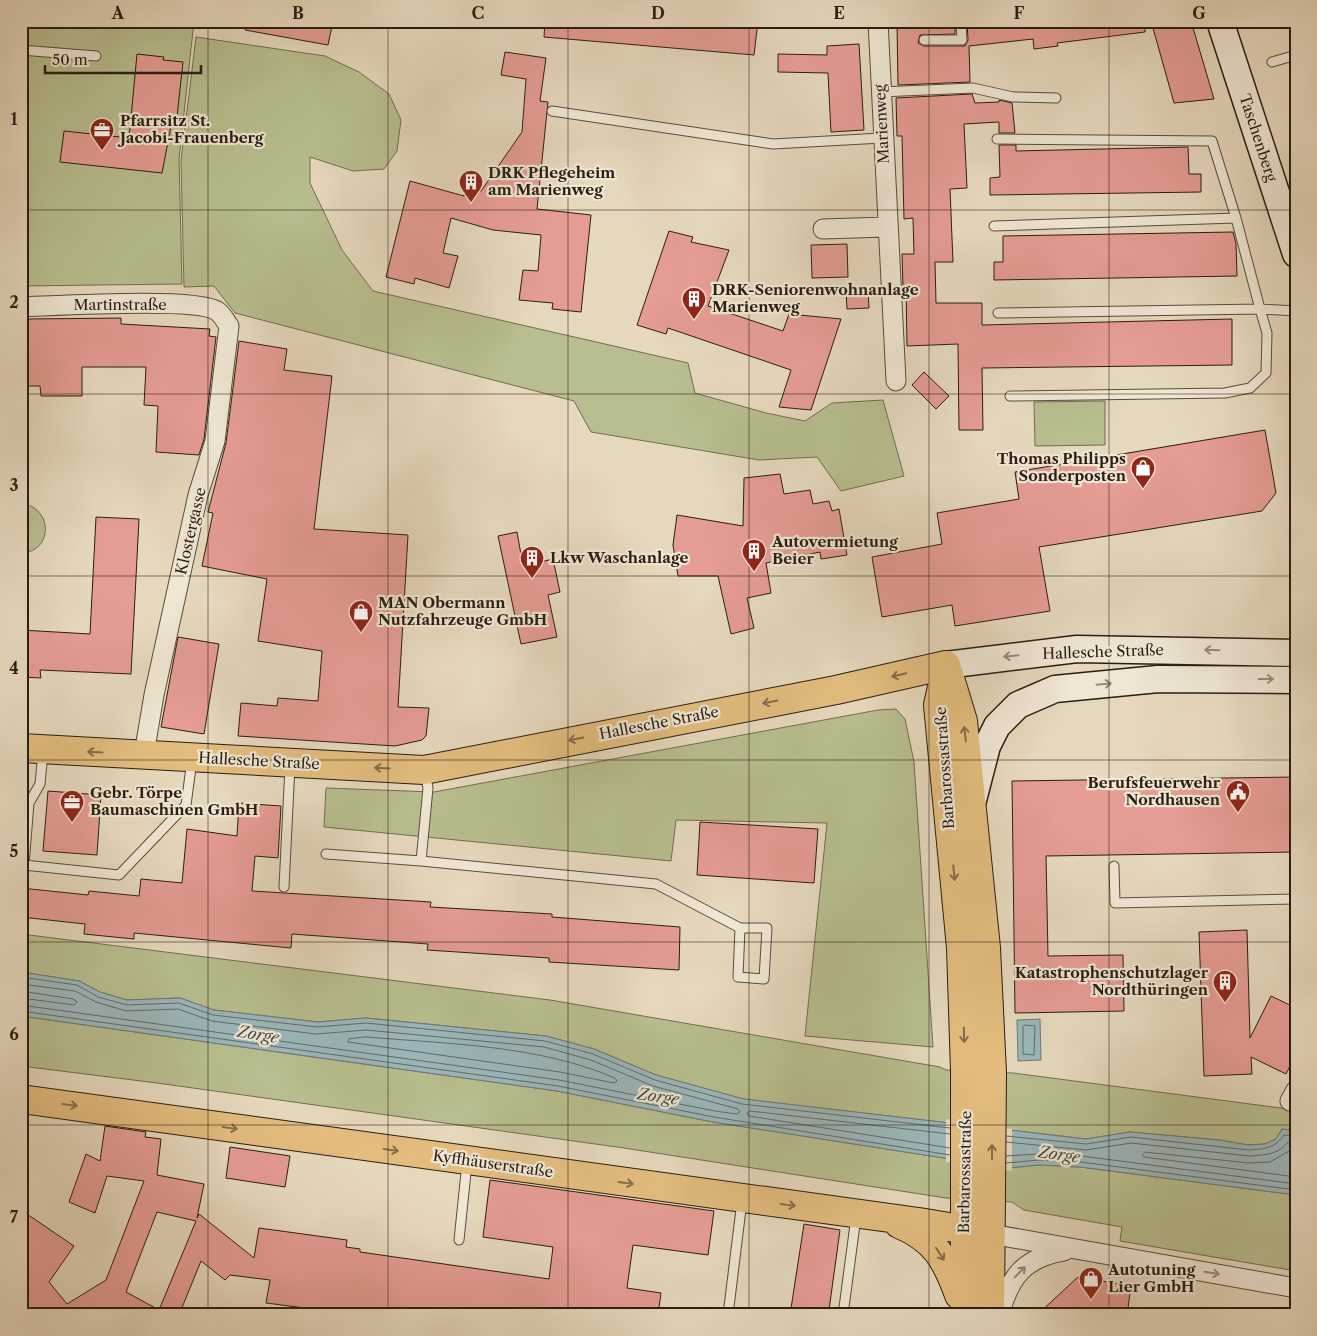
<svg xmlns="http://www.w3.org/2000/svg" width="1317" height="1336" viewBox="0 0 1317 1336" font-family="'Libre Caslon Text',serif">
<rect width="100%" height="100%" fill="#e6d8bd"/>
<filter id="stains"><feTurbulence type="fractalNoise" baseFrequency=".004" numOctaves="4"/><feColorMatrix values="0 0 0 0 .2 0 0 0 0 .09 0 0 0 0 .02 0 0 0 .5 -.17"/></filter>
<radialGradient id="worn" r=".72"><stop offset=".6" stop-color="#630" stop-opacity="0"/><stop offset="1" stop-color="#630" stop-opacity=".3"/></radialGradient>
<path fill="#b8be8f" stroke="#716e50" d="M21,21H194L179,159L182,284L21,286Z
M196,37L325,56L359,72L389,94L401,120L397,151L384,169L353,171L310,157V183L342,250L373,291L688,363L695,393L766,413L805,421L832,403L883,400L904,476L841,491L817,457L759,460L591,432L574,401L235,313L214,286L184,287L181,160Z
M1105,401V445L1035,446L1034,402Z
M21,503C54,508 53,552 21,553Z
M896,709L905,719L914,762L933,1047L805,1036L827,823L676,820L671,861L324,827L326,788L434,792L878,710Z
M21,934L550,1000L940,1067L946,1070L1013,1073L1296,1110V1131L1282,1129L1276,1139L1265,1144L1248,1145L1219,1140L1130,1132L1086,1139L743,1099L656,1075L594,1049L546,1036L366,1018L318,1022L214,1010L180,998L127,1000L100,992L79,981L21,972Z
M21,1016L557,1091L713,1122L1008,1168L1039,1165L1080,1167L1296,1195V1271L1120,1241L1122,1227L1024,1210L1012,1202L946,1198L624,1148L157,1083L21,1066Z"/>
<path fill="#9bb7bc" stroke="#6e7978" d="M21,972L79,981L100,992L127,1000L180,998L214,1010L318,1022L366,1018L546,1036L594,1049L656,1075L744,1099L1086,1139L1130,1132L1219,1140L1248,1145L1265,1144L1276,1139L1282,1129L1296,1131V1195L1080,1167L1039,1165L1008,1168L713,1122L557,1091L21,1016Z
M1040,1019L1041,1060L1018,1061L1017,1020Z"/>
<path fill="#e6d8bd" d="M946,1119L1012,1129V1171L946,1162Z"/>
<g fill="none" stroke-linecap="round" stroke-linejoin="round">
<path stroke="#626a67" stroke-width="1" d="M21,977L77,985L98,997L127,1005L179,1003L213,1015L317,1027L366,1023L545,1041L593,1054L655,1080L742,1104L950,1128
M21,984L75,991L96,1002L126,1011L178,1009L212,1021L316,1034L366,1030L544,1047L591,1060L653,1086L738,1109L740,1112L737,1114L715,1111L559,1080L21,1005
M21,991L73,999L77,1002L74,1005L21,998
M21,1011L558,1086L714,1117L950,1155
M1025,1025L1035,1026L1034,1055L1023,1054V1027Z
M366,1037C449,1044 538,1045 615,1078L617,1081L614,1083L560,1072L348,1042L349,1039Z
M950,1134L750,1111L747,1113L749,1116L950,1148
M1006,1136L1086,1144L1131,1137L1249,1150C1265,1149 1275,1148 1284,1135L1296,1136
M1006,1142L1086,1150L1131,1143L1249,1156C1264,1155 1278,1155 1288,1142H1296
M1296,1150H1291L1270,1162L1249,1163L1145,1152L1142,1155L1144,1157L1296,1177
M1006,1156L1039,1154L1082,1156L1296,1184
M1006,1163L1039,1160L1081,1162L1296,1190"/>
</g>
<path fill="#e59c93" stroke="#2a1d12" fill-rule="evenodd" d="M246,21H333L328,45L245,30Z
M545,21H758L754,55L544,37Z
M917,21H955V34L920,35L918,43L924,46H965L968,40L967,21H1145V32L1057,43L1058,46L1034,49L1033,39L969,46L970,82L898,85L897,24H917Z
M1151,21H1191L1214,99L1174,103Z
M859,44L864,130L831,132L828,73L778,72V54L827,55V46Z
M505,52L546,58L540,101L548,102L537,209L591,215L581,312L552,309L553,303L519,300L523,270L538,271L541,235L493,230L451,218L443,253L458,256L449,288L415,278L414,284L386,277L410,181L464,196L466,187L481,191L522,132L526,79L501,75Z
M137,54L164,57L163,60L183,62L176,126H171L162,173L60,162L64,131L129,138Z
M972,94L975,103L999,102V100L1012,103L1015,133H999V122L964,124L967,188L950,189L953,262H935L936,303H982V325L1232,319V365L982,368L983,430H959L958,344L907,346L906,287H903L902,254H914L913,218L904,219L902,136H897L896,98Z
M999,145H1016V151L1188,147L1189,174H1201V192L990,195V178L1000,177Z
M669,231L693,237L691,242L729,250L708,306L783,331L789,314L841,319L811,410L779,407L791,370L668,328L666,334L637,325Z
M1233,232L1236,244L1237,276L994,280V262H1003V236Z
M847,244L848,277L812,278L811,245Z
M846,290H868L869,308L847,309Z
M121,318V324L210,329L209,336L216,337L204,439L199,455L156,452L158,406L144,405L146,367H82V396H41L40,386H21V325L30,319Z
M239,341L287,349L284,370L332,376L314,529L408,535L398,707L429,708L426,736L422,740L395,746L238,736L241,703L277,706L278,698L318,701L322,651L258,641L267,579L202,566L213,513L208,512L226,443Z
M924,372L949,396L936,409L912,385Z
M1265,430L1276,493L1262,511L1039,547L1050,611L955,626L952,605L882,617L872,557L942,544L937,513L1019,499L1015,472Z
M780,474L784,494L810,490L813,504L829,501L832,511L839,509L847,555L821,559L820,552L766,563L771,593L747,598L754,628L731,634L718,576H678L673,545L677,515L743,526L744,478Z
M96,517L139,519L131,674L40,670L41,678L21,677V630L90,634Z
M517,532L523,566L553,559L560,592L548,595L557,637L521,644L498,536Z
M178,637L219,644L204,734L161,727Z
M1296,777V852L1046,856L1048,956L1123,955L1124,1011L1015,1013L1012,781Z
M48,791L101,795L97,855L43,851Z
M239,803L281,806L278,858L255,856L252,891L431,902L430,907L552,914V917L680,927L679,970L549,962V958L427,950L428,944L292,934L291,948L134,933V939L84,934L85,924L21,917V888L88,895L89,891L139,896L141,879L182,883L187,829L237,836Z
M700,822L818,829L814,883L697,875Z
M1247,930L1250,1038L1271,996L1296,1008V1054L1286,1074L1251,1057L1252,1074L1204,1076L1199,932Z
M105,1126L146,1132L145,1137L161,1139L157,1175L204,1184L197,1218L199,1214L254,1258L259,1228L347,1240L346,1247L360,1249V1252L549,1279L553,1247L483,1237L490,1180L714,1211L708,1255L633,1245L627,1288L661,1293L658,1315H336V1312L266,1303L270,1280L230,1275L225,1280L201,1261L179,1315H21V1210L74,1246L49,1282L67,1304L106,1280L144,1181L107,1176L95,1213L69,1202L86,1154L100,1161ZM157,1212L196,1221L159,1310L126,1292Z
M230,1147L290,1156L285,1187L226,1178Z
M804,1224L840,1230L829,1310L821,1308L820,1315H790Z
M1078,1277L1131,1286L1127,1315H1037Z"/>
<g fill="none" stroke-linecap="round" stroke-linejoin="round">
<defs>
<path id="service" d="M924,40H962L961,21
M21,50L96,56
M1272,62L1296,55
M880,92L973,88L1013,97L1056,98
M552,111L773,144L882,138
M997,139L1212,141L1236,218L1260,309L1296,311
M994,226L1236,218
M998,313L1260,309L1267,333L1266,373L1250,388L1225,393L1010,396
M43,752L40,784L29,803L24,865L119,875L186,805L192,760
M425,772L428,788L421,861L656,884L740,928L738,977L764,979L767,928H740
M326,854L421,861
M1114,866L1115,903L1296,899
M284,887L290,766
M459,1240L467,1163
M728,1315L742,1201
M843,1315L856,1217"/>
<path id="minor" d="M878,21L896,381
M823,229L886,227
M21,307C54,306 196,297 217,311C222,314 226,322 229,326L215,441L198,495L154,695L144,754
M1290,1101L1296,1090
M991,1234L1296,1288
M999,1315C1010,1277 1023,1258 1064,1251"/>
<path id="secondary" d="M1220,21L1296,254
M946,665L1077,649L1296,653
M973,800L987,746L997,726L1018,705L1055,689L1158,679L1296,680"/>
<path id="primary" d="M946,665L963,721L986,948L992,1072L990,1315
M946,669L938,705L961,948L965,1071V1315
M21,748L424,770L836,690L946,665
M21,1099L919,1222L991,1234
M899,1224C935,1239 946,1259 959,1295"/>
</defs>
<use href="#service" stroke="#594c3d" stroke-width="11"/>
<use href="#minor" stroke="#594c3d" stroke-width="21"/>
<use href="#secondary" stroke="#2a1d12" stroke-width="29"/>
<use href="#primary" stroke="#2a1d12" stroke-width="30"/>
<use href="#service" stroke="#efe6d4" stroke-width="9"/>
<use href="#minor" stroke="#efe6d4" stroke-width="19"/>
<use href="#secondary" stroke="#efe6d4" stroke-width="26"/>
<use href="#primary" stroke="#e3bc7e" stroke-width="28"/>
</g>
<defs><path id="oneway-shaft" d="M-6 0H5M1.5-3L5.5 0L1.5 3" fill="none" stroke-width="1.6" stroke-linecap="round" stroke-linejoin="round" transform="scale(1.25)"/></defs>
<g stroke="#968c7d">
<use href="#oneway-shaft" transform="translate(1212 650) rotate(-178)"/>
<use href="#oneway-shaft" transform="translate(1011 656) rotate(174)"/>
<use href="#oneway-shaft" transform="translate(1266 679)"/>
<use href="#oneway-shaft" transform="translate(1104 684) rotate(-5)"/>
<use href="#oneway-shaft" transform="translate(1020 1272) rotate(-45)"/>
<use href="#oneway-shaft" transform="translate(1212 1273) rotate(10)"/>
</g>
<g stroke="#866c48">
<use href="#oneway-shaft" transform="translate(899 675) rotate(166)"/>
<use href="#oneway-shaft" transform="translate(770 702) rotate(169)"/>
<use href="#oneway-shaft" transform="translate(965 734) rotate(-97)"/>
<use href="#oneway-shaft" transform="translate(576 739) rotate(169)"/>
<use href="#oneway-shaft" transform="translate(95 752) rotate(-177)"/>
<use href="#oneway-shaft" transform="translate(382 768) rotate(-177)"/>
<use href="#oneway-shaft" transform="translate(954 873) rotate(84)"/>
<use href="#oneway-shaft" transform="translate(964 1035) rotate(88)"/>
<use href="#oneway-shaft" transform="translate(70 1105) rotate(8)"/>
<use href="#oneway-shaft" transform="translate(230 1128) rotate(8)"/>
<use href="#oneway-shaft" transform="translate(391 1150) rotate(8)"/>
<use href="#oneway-shaft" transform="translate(992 1152) rotate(-90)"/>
<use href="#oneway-shaft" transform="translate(626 1183) rotate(8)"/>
<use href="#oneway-shaft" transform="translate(788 1205) rotate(8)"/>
<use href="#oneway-shaft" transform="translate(940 1254) rotate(57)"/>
</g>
<path fill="none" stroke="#2a1d12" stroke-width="1" stroke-opacity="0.55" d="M208,21V1315M388,21V1315M568,21V1315M749,21V1315M929,21V1315M1109,21V1315M21,210H1296M21,394H1296M21,576H1296M21,760H1296M21,942H1296M21,1125H1296"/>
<defs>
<symbol id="office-pin" viewBox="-11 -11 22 30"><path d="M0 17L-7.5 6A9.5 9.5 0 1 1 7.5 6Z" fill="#8f2418" stroke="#efe6d4"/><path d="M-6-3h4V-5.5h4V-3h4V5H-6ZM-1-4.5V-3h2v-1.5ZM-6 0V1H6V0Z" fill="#fff"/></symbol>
<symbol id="building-pin" viewBox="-11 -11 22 30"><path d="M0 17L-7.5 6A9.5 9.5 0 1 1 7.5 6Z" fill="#8f2418" stroke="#efe6d4"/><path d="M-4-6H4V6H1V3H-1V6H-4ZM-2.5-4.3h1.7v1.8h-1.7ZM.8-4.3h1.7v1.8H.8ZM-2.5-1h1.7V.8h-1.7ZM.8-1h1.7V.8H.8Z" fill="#fff"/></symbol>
<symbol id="shop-pin" viewBox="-11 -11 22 30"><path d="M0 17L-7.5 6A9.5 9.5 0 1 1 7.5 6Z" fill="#8f2418" stroke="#efe6d4"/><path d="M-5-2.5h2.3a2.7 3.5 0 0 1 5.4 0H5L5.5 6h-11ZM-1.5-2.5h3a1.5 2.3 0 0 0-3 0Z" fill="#fff"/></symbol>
<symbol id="civic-pin" viewBox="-11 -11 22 30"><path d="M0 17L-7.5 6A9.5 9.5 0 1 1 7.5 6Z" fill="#8f2418" stroke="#efe6d4"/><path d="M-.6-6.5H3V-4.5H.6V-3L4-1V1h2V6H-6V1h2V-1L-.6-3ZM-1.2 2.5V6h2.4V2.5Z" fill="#fff"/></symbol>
</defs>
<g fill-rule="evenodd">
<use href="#office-pin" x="88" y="116" width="28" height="38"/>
<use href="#building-pin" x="457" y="168" width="28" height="38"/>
<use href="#building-pin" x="680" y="285" width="28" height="38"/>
<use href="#shop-pin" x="1129" y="454" width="28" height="38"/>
<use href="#building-pin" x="740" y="537" width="28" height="38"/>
<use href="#building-pin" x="518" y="544" width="28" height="38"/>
<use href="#shop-pin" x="347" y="598" width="28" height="38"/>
<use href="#civic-pin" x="1224" y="778" width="28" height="38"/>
<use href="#office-pin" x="58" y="788" width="28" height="38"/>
<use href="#building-pin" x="1211" y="968" width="28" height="38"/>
<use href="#shop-pin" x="1077" y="1265" width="28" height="38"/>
</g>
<g text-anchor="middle" stroke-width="4.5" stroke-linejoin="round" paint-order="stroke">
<g font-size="15" font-weight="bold" fill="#2a1d12" stroke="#efe6d4" text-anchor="start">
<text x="120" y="126">Pfarrsitz St.<tspan x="120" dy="17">Jacobi-Frauenberg</tspan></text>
<text x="488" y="178">DRK Pflegeheim<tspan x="488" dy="17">am Marienweg</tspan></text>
<text x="712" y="295">DRK-Seniorenwohnanlage<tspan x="712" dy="17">Marienweg</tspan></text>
<text x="1126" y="464" text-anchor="end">Thomas Philipps<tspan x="1126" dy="17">Sonderposten</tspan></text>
<text x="772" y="547">Autovermietung<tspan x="772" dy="17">Beier</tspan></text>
<text x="550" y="563">Lkw Waschanlage</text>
<text x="378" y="608">MAN Obermann<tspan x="378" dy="17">Nutzfahrzeuge GmbH</tspan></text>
<text x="1220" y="788" text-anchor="end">Berufsfeuerwehr<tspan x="1220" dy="17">Nordhausen</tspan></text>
<text x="90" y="798">Gebr. Törpe<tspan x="90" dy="17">Baumaschinen GmbH</tspan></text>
<text x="1208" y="978" text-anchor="end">Katastrophenschutzlager<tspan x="1208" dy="17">Nordthüringen</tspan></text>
<text x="1108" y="1275">Autotuning<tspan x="1108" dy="17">Lier GmbH</tspan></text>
</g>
<g font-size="15" fill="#2a1d12" stroke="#efe6d4">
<text transform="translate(882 124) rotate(-93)" y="5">Marienweg</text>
<text transform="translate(1258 138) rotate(72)" y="5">Taschenberg</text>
<text x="120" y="310">Martinstraße</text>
<text transform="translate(191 531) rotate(-77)" y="5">Klostergasse</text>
<text transform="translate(1103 652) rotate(-2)" y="5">Hallesche Straße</text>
<text transform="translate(659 723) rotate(-11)" y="5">Hallesche Straße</text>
<text transform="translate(259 761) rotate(3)" y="5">Hallesche Straße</text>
<text transform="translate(945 768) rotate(-94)" y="5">Barbarossastraße</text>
<text transform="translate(493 1164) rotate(8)" y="5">Kyffhäuserstraße</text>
<text transform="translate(965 1172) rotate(-89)" y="5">Barbarossastraße</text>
</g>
<g font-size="16" font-style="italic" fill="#4c4b45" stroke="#efe6d4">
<text transform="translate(258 1034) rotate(9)" y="6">Zorge</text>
<text transform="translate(658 1096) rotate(8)" y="6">Zorge</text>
<text transform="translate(1059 1154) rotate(8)" y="6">Zorge</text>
</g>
</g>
<rect width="1317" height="1336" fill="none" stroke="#e6d8bd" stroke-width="55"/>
<path d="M45 65v8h156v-8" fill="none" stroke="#2a1d12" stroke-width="2.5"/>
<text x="52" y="65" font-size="15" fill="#2a1d12" stroke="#efe6d4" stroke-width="4" paint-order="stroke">50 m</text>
<rect x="28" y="28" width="1262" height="1280" fill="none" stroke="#2a1d12" stroke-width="2"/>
<g font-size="16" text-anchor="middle" font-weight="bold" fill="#2a1d12">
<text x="118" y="19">A</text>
<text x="298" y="19">B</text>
<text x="478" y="19">C</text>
<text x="658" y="19">D</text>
<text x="839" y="19">E</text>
<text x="1019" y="19">F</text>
<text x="1199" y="19">G</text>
<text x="14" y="125">1</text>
<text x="14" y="308">2</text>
<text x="14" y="491">3</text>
<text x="14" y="674">4</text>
<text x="14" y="857">5</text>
<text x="14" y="1040">6</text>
<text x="14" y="1223">7</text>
</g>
<rect width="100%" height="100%" filter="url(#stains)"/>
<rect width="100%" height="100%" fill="url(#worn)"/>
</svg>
